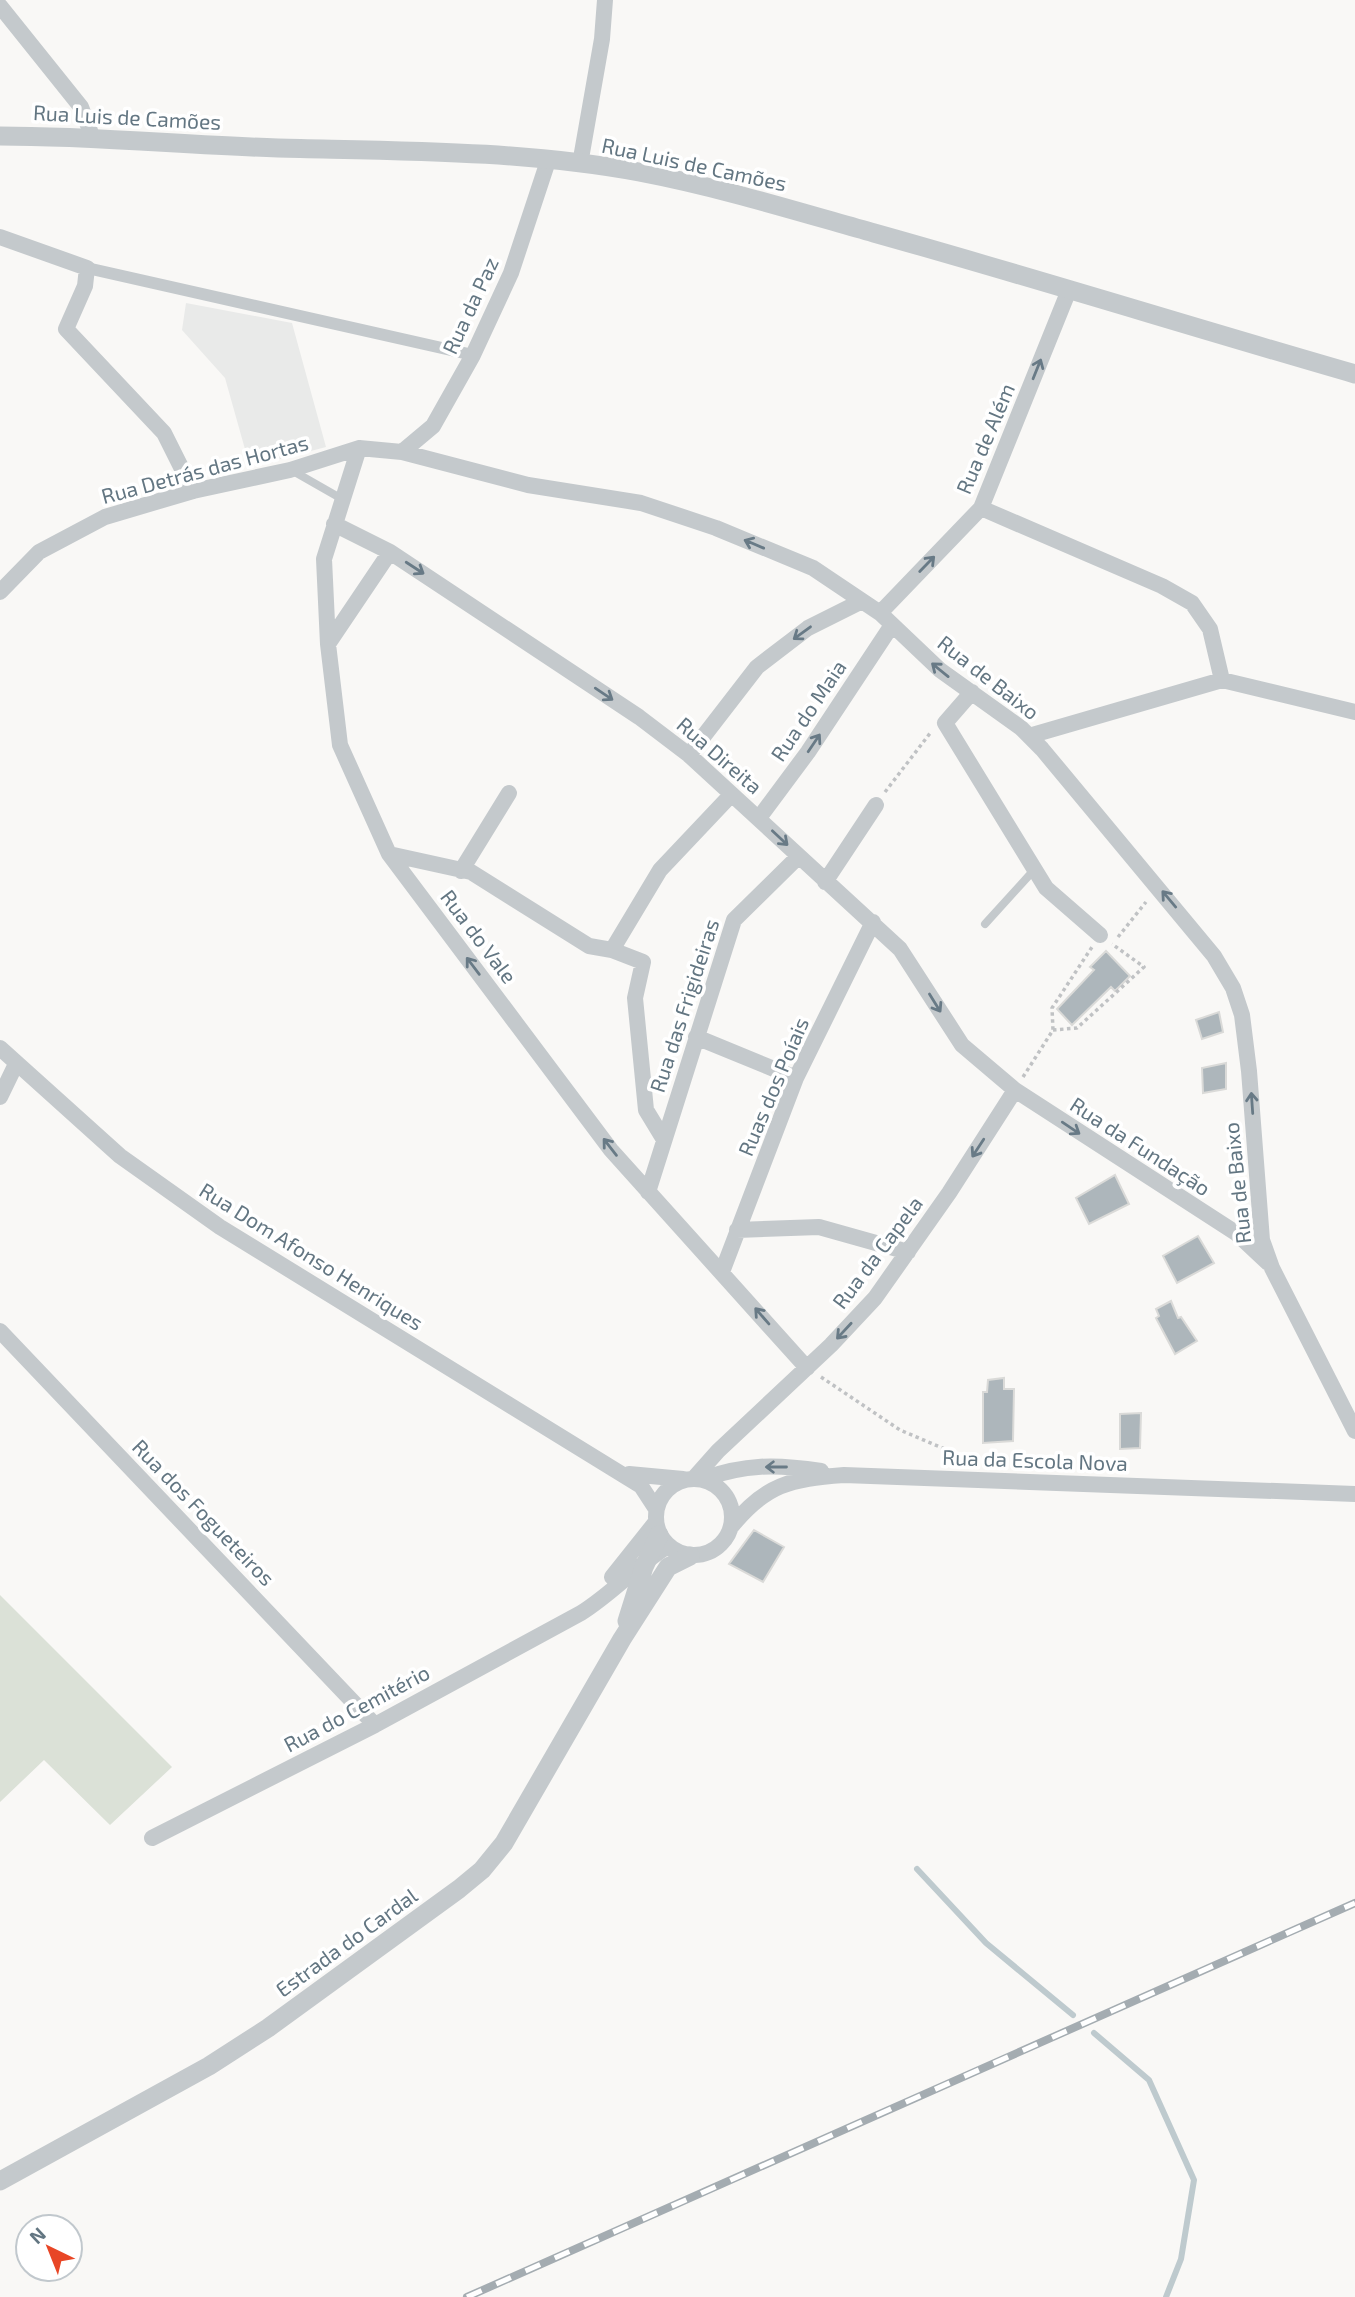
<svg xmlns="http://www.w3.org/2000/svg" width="1355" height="2297" viewBox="0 0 1355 2297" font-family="'Exo 2',sans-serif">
<rect width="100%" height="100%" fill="#f9f8f6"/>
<path fill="#e9eae9" d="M186,303L292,323L326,447L250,467L225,378L182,330Z"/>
<path fill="#dbe1d7" d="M0,1595L172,1767L110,1825L44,1760L0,1802Z"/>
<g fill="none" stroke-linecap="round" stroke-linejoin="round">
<path stroke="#becace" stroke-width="6" d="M917,1869L986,1943L1073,2015
M1094,2033L1149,2080L1194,2180L1181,2259L1166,2297"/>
</g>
<path fill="#adb6bb" stroke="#dadad8" stroke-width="2" d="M1106,951L1130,976L1115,991L1111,987L1072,1025L1057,1009L1094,970L1090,967Z
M1219,1012L1223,1032L1202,1039L1196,1020Z
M1226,1063V1089L1203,1093L1202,1068Z
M1115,1175L1129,1204L1089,1224L1076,1198Z
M1198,1236L1214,1263L1177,1283L1163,1256Z
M1171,1301L1178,1318L1181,1317L1197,1341L1175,1354L1156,1318L1159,1316L1156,1309Z
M1004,1378V1389H1014L1013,1441L983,1443V1392H987L988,1380Z
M1141,1413L1140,1448L1120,1449V1414Z
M754,1530L784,1547L763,1582L729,1564Z"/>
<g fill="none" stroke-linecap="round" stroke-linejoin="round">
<path stroke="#c0c2c4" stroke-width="3.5" stroke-dasharray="3.5 3.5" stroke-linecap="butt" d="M885,792L931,732
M1118,937L1146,902
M1053,1030L1077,1028L1144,967L1112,944
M1023,1077L1053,1030L1052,1008L1092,947
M821,1377L900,1430L973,1461"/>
<path stroke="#c4c9cc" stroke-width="8" d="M293,471L342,499
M985,924L1034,870"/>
<path stroke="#c4c9cc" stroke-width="12" d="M87,268L473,355"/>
<path stroke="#c4c9cc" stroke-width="16" d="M0,6L81,107L92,136
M580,164L602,39L605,0
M0,237L87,268L85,286L66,329L164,433L193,491
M359,448L324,559L328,644L340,745L389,854L611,1150L807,1368
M402,452L433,426L473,355L511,273L548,161
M981,508L1162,586L1192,603L1210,629L1222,680
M334,524L390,552L639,717L689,755L900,949L962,1045L1015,1090L1236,1233L1268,1263
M0,592L39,552L105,517L193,491L290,470L359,448L402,452L528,485L641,503L716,528L813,568L880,613L940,670L1021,728L1042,749L1214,956L1233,988L1242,1015L1249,1071L1262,1240L1272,1268L1355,1431
M880,613L981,508L1069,290
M328,644L390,552
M972,692L945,723L1046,888L1100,935
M1029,736L1222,680L1355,712
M689,755L757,667L808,628L862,601
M759,818L808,752L892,625
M389,854L471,872L589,946L612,950L660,870L730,796
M461,871L509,793
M825,882L876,805
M612,950L643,962L635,998L646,1110L663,1138
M696,1037L796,1078
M0,1048L120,1156L220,1227L641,1486L656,1509
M0,1097L16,1064
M648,1192L734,920L799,856
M737,1230L819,1227L908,1252
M722,1272L796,1078L873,922
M0,1331L375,1725
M629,1474L683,1479
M694,1478L718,1451L831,1345L875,1298L949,1193L1015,1090
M656 1517a38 38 0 1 1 76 0a38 38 0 1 1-76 0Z
M703,1479C745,1464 776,1464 821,1471
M731,1527C766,1484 790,1479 844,1475L1355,1494
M612,1577L655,1523
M152,1838L375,1725L581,1613C613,1593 636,1566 668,1546"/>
<path stroke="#c4c9cc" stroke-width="19" d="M0,136C93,136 185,145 278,148C398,151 520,150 639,172C718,187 796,211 874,233C1035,278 1195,328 1355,374
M627,1621L644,1567L659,1535
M0,2181L209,2066L268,2028L459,1889L482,1870L504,1843L622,1639L668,1567L690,1556"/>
<defs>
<path id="rail" d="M467,2297L1355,1903"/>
</defs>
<use href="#rail" stroke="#a4acb1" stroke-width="8"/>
<use href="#rail" stroke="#fff" stroke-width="5" stroke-dasharray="16" stroke-linecap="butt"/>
</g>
<defs><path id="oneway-shaft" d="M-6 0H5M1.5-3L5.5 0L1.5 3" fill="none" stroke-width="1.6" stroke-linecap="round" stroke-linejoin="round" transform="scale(1.75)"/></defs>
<g stroke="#687a86">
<use href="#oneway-shaft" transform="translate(1037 369) rotate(-68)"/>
<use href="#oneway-shaft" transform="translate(754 544) rotate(-157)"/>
<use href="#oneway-shaft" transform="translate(927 564) rotate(-46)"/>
<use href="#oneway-shaft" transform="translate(415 568) rotate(33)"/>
<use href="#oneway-shaft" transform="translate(802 633) rotate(144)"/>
<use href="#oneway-shaft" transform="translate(940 670) rotate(-141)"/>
<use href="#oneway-shaft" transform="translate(604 694) rotate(34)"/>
<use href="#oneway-shaft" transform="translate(814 743) rotate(-56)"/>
<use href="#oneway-shaft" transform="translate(780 838) rotate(43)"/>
<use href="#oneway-shaft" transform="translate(1169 899) rotate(-130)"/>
<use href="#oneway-shaft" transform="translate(473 966) rotate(-127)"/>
<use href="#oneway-shaft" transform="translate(935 1003) rotate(58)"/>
<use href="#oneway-shaft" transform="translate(1252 1103) rotate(-94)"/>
<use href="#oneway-shaft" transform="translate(1071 1128) rotate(34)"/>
<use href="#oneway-shaft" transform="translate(610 1147) rotate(-128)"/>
<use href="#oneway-shaft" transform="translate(978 1148) rotate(123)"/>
<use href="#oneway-shaft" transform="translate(762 1316) rotate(-131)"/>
<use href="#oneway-shaft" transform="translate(844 1331) rotate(133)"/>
<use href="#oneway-shaft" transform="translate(776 1467) rotate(180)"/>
</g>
<g text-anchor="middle" stroke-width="7" stroke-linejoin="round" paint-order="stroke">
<g font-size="21" fill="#637682" stroke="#fff">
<text transform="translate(127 118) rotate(3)" y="7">Rua Luis de Camões</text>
<text transform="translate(694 165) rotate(12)" y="7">Rua Luis de Camões</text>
<text transform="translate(471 306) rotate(-65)" y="7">Rua da Paz</text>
<text transform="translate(986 439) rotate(-67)" y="7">Rua de Além</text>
<text transform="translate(205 470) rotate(-15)" y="7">Rua Detrás das Hortas</text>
<text transform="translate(988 678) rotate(38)" y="7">Rua de Baixo</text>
<text transform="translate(809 711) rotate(-56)" y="7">Rua do Maia</text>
<text transform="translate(719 756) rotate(41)" y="7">Rua Direita</text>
<text transform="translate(478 937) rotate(53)" y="7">Rua do Vale</text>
<text transform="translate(685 1006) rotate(-72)" y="7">Rua das Frigideiras</text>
<text transform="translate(774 1087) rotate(-67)" y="7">Ruas dos Poíais</text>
<text transform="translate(1140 1147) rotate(33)" y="7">Rua da Fundação</text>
<text transform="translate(1238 1183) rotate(-96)" y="7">Rua de Baixo</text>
<text transform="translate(878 1253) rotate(-53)" y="7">Rua da Capela</text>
<text transform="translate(311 1257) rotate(32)" y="7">Rua Dom Afonso Henriques</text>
<text transform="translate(1035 1461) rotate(2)" y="7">Rua da Escola Nova</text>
<text transform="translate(203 1513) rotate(46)" y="7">Rua dos Fogueteiros</text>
<text transform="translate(357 1709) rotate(-28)" y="7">Rua do Cemitério</text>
<text transform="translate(347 1943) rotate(-36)" y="7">Estrada do Cardal</text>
</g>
</g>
<g transform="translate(49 2248) rotate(317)"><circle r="33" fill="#ffffff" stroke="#c1c8cd" stroke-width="2"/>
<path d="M0-5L12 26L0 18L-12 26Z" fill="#e84626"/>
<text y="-10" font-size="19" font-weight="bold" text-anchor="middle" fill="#637682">N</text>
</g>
</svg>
